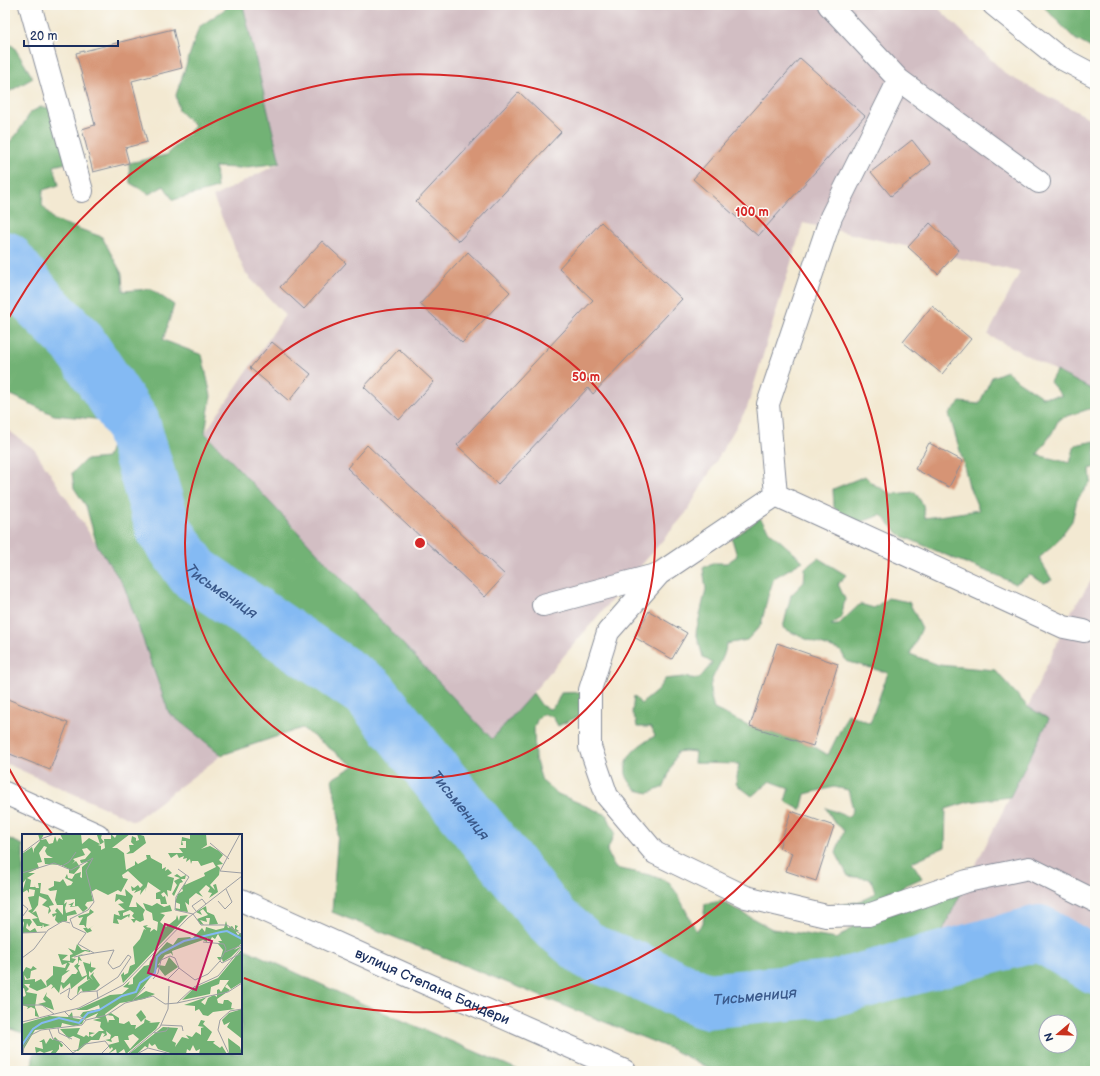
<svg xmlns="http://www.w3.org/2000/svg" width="1100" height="1076" viewBox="0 0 1100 1076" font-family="'Balsamiq Sans',sans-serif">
<rect width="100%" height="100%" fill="#fdfcf7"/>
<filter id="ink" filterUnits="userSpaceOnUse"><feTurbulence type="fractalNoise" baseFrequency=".025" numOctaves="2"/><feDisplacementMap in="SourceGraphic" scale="8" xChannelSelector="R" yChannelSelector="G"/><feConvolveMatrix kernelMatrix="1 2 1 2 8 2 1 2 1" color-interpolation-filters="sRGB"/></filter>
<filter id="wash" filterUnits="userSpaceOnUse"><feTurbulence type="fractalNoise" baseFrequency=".012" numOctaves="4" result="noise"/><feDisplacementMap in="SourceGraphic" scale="16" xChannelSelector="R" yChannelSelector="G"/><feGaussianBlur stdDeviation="0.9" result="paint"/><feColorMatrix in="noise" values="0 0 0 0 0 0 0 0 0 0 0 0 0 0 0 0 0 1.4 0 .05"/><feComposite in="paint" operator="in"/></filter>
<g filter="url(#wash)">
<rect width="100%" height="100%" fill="#f3e9d2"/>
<path fill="#d2bec3" d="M243,5H935L1007,75L1095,121V391L988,335L1020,272L803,223L747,408L686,513L492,740L205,433L285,315L246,274L213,197L280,163Z
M5,428L34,449L124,586L169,713L222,755L134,821L5,763Z
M1095,575V942L1054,919L939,938L1049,719L1028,707L1071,612Z"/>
<path fill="#72b274" stroke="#467069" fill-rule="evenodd" d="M231,5H243L280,163L239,168L215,167L217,188L173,200L164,186L149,194L130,183L129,163L167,155L195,126L179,111L176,95L199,27Z
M1042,5H1095V50L1075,39Z
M5,41L14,47L33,78L5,94Z
M41,107L54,108L70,162L54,166L59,185L43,190L42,205L54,220L102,237L122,274L123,291L151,289L174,305L163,340L202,355L211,396L205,433L492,739L533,693L542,706L550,709L556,704L561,693L584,692L586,713L558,726L553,717L543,714L537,720L534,728L535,758L542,781L558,794L607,815L615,833L607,851L615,868L650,875L669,882L678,895L696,931L703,923L705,904L721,901L772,929L837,939L855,925L825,907C841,904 862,904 875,893L871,879L848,876L836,853L844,830L834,822L826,808L849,817L853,809L848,790L834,787L805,794L801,810L785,801L789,788L770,781L752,796L736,784L739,764L694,763L695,752L685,751L677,752L664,787L649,793L636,790C633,786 627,779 626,774C623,755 640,744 655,736L651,727H637L636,721L632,713L634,696L641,704L657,691L665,679L683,677L699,679L712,663L703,657L696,632L706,589L703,568L712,563H727L737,556L732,539L760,518L769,531L803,561L774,578L768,596L761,625L747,640L726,644C726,660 710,674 710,690C710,696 713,703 714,709L750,726L813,746L828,755L848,714L870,723L888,673L846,661L841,651L806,639L783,628L791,595L804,582L805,568L818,558L846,575L838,584L845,599L841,618L831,625H838L860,604L874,608L888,598L909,602L922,628L910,654L939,665L995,670L1028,707L1049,719L1010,797L968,802L946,809L945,847L912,862L922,878L904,886L882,917L962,891L939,938L1054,919L1095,942V1071H715L669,1048L332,912L339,818L332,779L354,766L302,728L222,755L169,713L124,586L97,545L86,506L74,488L72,473L85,460L107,458L113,440L104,420L54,415L5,392V147L17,134L31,112ZM1046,1022H1070V1046H1046Z
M1007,371L1018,381L1042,397L1062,396L1050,382L1056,371L1095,391V407L1059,419L1052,433L1037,455L1070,463L1075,445L1095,441V467L1090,469L1091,481L1077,500L1072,521L1055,544L1039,558L1052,580L1044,583L1030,575L1015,584L999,576L955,559L900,535L881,515L858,523L834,508L833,489L865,476L873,484L892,494L915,492L923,505L925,518L979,510L969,486L963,461L949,414L960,402L979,404L992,377Z
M5,837L23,845V1033L5,1027Z
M241,947L361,1003L521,1071H31L34,1053H241Z"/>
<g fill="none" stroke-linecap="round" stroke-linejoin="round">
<path stroke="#84baf3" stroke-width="56" id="s1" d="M5,259L41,305L77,341L132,423L164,530L194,573L369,692L553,921L590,952L632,968L705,1001L831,989L1039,933L1095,966"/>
</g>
<g id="blocks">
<path fill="#d69475" d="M173,29L182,68L132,81L147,142L125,148L129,163L93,172L82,129L95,125L76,53Z
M800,58L865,116L758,236L693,179Z
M519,92L561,132L459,241L416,202Z
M912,140L931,164L891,196L871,172Z
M601,222L682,299L593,394L588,388L498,484L457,445L593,300L559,268Z
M930,223L959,250L938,274L908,247Z
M322,241L346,263L304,309L280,287Z
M468,252L510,292L462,343L420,304Z
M932,306L971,339L942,374L903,342Z
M272,342L311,374L289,401L250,368Z
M399,349L434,382L399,420L364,387Z
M929,443L963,461L949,487L915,469Z
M367,445L505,575L485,597L347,468Z
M649,611L687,633L672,659L634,637Z
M777,643L838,664L813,746L750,726Z
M5,698L68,723L50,770L5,752Z
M791,811L834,826L816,881L786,871L792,853L779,848Z"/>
</g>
</g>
<g filter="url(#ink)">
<use href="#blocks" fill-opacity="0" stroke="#878c98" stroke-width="1"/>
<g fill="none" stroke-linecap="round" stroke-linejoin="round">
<defs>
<path id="minor" d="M30,5L82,191
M994,5L1057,56L1095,76
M899,80L1039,182
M776,495L768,404L831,217L899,80L829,5
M543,605L659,574
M1084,631L1064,627L776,495L659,574L608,632L590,690V747L607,796L655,853L746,897L826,916L868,915L967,881L1029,868L1095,901"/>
<g id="major">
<path d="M5,793L98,835"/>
<path id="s2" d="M241,900L409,976L625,1071"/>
</g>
</defs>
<use href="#minor" stroke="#878c98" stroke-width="24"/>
<use href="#major" stroke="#878c98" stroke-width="24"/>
<use href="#minor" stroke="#fff" stroke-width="22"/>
<use href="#major" stroke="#fff" stroke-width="22"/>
</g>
</g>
<g fill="none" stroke="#d62828" stroke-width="2">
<circle cx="420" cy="543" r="235"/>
<path d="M53 835A469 469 0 0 1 6 763M6 323A469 469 0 1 1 244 978"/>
</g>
<g text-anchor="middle" stroke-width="3" stroke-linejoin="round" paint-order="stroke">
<g font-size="14" fill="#1b2f5e" stroke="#fdfcf7">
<text dy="5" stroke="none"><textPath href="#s2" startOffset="210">вулиця Степана Бандери</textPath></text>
</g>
<g font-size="15" font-style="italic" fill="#3a598b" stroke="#fdfcf7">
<text dy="5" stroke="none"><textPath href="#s1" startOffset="405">Тисьмениця</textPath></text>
<text dy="5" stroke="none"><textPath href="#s1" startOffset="729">Тисьмениця</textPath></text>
<text dy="5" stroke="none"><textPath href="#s1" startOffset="1101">Тисьмениця</textPath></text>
</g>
</g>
<g transform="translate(22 834)">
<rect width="220" height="220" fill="#f3e9d2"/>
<path d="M16,0H22L19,6L24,5L27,10L31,9L33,2L35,8L37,4L41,6L38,0H59L60,10L67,4L78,10L75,1L80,0L79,4L82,8L79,10L76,11L79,12V16L83,14L82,5H89V0L93,4L95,0H108L90,14H95L102,19L104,36L113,31V27L116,30L125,25L124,21H128L129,24L140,30V35L144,33L143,37L146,35L150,39L145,42L152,44L149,57L145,56L146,63L142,58L139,60L141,63L143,62L145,70H139L138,65H134V59L139,57L126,48L123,58L124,53L118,61L119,56L112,59L114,56L110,57L109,52L112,54L116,51L118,54L121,51L106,37L100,41L101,44L106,45L99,58L96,56L86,61L74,55L69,58L71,67L65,68L63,71L66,74L61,78L56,72L48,73L49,71H46L52,68L50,72H53V65L43,66L42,70L45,68L43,74L44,79L53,76L55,80L45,82V87L36,89L33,86L34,81L31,83L30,80L35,79L33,77L35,74L41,81V71H35L33,66L35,56L28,57L26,55L32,52V47L38,48L41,45L45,52L49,51L51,48L43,44L45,40L46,44L50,45L53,40L59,38L58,43L60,44V33L66,28L59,29L58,26L63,25L69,18L65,14L60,15L63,21L51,25L53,27L50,30L54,27L58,33L52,40L47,39V35L39,31L23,30L22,24H31L25,21L23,17L25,13L22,12L17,19L20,28L15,29L17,34L6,39H13L5,44L9,46L8,53H13L12,51L14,54H17L16,49H19L18,59L26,61L32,71L27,72L29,77L26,80L27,74L20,71L25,66L17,62L16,71L10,79L14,77L18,88L28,91L22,93L21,90L20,94H19L20,92H15L10,85L16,84L6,77L10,75L6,63L12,62L13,56L7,55V59L5,56L0,59L4,45L0,50V20L10,13L12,19V15L18,7ZM115,0L122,2L124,9L111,19L104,20L108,17L107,11H112L109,8L110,2L114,4V7L117,6ZM163,0H184L185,11L179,15L188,12L197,17L201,21L197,26L201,30L195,31L198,34L197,41L188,51L193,56L191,51L194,50L196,58L187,64L190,59L186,58L188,54L184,51L177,58L181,63L174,59L167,65V71L163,68L166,78L157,77L154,76L153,74L158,75V70L153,68L156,60L161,57L160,54L164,48L163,51L183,42L182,39L194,33L191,28L179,32L176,27H170L169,30L168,25L164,28L165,24L161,25L162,22L157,24L155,20L149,24L146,19H161L157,14H164V7H160L161,11H159L160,3L168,5V0ZM155,40L159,43L164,41L163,45H159L161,48L158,49L152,62L150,60L155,51L152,47L158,44L152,42ZM103,55L111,62L107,73H115L114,68L123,76L121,80L122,86L118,88L114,86L112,89L109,85H113L110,82L112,79L108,76L101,79V82L108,80L107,84L106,82L99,86L95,85L97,90L91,89L92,80L98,82L96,77L103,76L96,70L102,69L97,65L93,68L94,60L104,62ZM121,69L130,72L135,69L142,73L148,71L150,77L138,79L143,81L138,88L144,93L154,85L155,81L157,87L158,82L166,81L101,149L99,141L102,138V141L106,139L108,132L113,130L111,113L118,105L122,95L124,96L121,92L126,91L124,93L129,94L128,98L132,95L135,97L136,88L131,86L130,79L124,76ZM184,72L185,78L192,81L196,90L187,91L188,84H184L185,88L178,86L182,91L178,90L175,85L186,81L181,75L178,77L180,81L174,78ZM68,75L72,78L65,83L64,93L66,95L73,91L68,94L70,97L65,99L61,94H64L62,91H57L61,83L57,84L56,82L67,79ZM0,85H8L10,88L7,93L5,89L4,94L8,97L13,94L15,98L0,99L2,89ZM204,87L206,94L210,92L213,96V91L216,92L214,95L217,97L214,98L216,101L220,98V109L212,116L220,112L209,123L201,128L200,125L197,126L195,123H199L201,116L196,110L198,109L196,107H200L196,100L193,105L190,103L188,107L185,104V108L181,106L150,117L151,122L149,119L143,121L136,131L143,132L147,123L156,133L143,142L136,133L113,164L124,157L133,160L122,165L98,169L83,180L86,189L87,186H93L91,182L85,181L89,179L97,184V189L102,190L107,187L109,191H114L113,195L122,189L123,184L119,188L114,181L119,176L124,183L123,185L129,188L127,189L138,188L134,195L104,220L102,215L95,220L94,215L86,220L91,215L90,213L88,215L86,211L97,208L96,202H93L89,205L90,208L83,206L88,205L89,201L84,197L85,201L81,203L83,200L80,199L77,206H69L56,217H49L56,216L58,205L51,202L47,204L48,206L38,195L58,194L55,200L62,203L64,201L67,203V198L73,199L67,201L70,203L77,197H82L78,193L79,188L71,186L79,184H73L76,179L63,185L58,182L61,178L78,175L77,171L65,176H54L88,161L100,160L107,154L101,153L108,147L106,151L111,150V144L122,132L127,131L128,127L145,108L151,111L156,104L168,103L170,105L180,94L183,98L184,93L194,96L202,94ZM111,200L117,205L108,215L102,206H107L106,202ZM55,110L60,116H64L68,117V118L63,117L49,124L54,125L51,129L46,128L48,130L44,137L48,136L40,142L39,148L42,149L50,140H54L56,137L52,132L56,129V123L57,121L62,120L57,122L60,127L57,126L56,131H58L56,134L60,143L65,141L61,128L68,130L69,127V133L74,134L69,139L67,137V142L71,146L68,142L72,138L71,141L78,151L73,156L61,158L59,154L55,161L56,153L68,145L65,146V142L49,155L48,149L41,155L39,150L37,159L32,153L29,155L31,152L29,150L25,153L24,147L31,141V132L43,134L45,129L40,131L36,120L46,121L40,126L48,127V121L51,120L46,114L53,117ZM220,115V148L209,155L205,150L203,153L208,156L195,165L196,169L201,170L202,166H206L210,169L209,174L213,175L191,178L186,182L181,181L177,175L173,177V172L162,171L185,163L179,168L183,171L186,164L192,161L195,163V156L197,155L199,158L207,146H198L197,150L189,153L188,160L160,166L172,154L196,144ZM11,132L15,135L9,137L8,144L5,145L2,141L3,146L13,145V148L19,145L25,153L15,157L7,153L8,150H2L7,155L4,158L15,160L13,173L17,183L13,182V175L9,173L5,175L6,173L0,171V161L2,163L4,161L2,154L0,155V140L4,133L9,135ZM25,158L24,162L29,166L32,176L16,170L24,168L21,165ZM220,175V204H219L205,193L208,188L202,191L200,186L207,179ZM50,178L51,184L62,186L60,190L52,192L40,189L39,193L13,196L0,218V190L27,182L46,183ZM179,186L183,187L181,190L190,198L185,207H193L191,209L198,214L200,212L205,220H177L178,215L174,217L171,211L168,217L165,215L164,220H151L136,215L133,210L130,212L127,209L126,214L123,212L115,220L108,219L141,193L156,194L150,207L154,209L153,213L160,203L167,205L164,201L170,203L174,198L179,201V194L182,193L176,192ZM33,203L41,211L40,213H39L37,210V215L33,220H28L31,216L22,219L18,217L14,219L13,213L21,215L20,208H17L22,205L24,210L28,204L31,206ZM206,204L218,213L220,220H207Z" fill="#72b274" fill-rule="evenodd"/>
<path fill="none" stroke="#84baf3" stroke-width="2" d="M0,211L11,195L20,189L37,184L57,189L66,179L77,176L100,162L114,158L118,149L133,139L135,123L139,119L162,107L199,98L205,97L220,105"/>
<path fill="none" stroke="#9d9fa4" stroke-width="1" d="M218,0L198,37L220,39M188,9L207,25M0,19L19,5L32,0M40,32L47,28L54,18M156,35L167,43L154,63L153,76L171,80L179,91H205L220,101M0,39L32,29L49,36L71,24L64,37L72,68L66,76L48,85L51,93L64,99L56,110L72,119L92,116L86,129L91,135L98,132L106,121L109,123L96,143L75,157L76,165M196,67L203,75L210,68L204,55M0,70L6,75L0,83M174,77L170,72L180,65L184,70M0,99L24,98M181,108L202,110L204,115L198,127M203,118L220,111M52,123L72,119M0,124L12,115L26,96L41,87L48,89M157,134L173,146L186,140L198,127L200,129L220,119M131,145L136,139L139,126L148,122L153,124L157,134L146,145M38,160L48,154L46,163L49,166L59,158L75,157M111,166L123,153M155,169L206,158L220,149M0,171H20L32,180M43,178L48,183H57L64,186M0,188L57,174L101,151L166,84L220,42M139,191L160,192L161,197M36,194L37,199L50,205M27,195L31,205L40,208L51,219L63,210L83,207L87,212L79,220M132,199L144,197L147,193M1,220L2,212L9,201L19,196L60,191L64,186L85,181L103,169L131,162L143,170L155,169L172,153L196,142L220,113M106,220L138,193L146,175L147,152M115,220L126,214L149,220M207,220L196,196L198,186L208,177L220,175"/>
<path fill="#c2185b" fill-opacity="0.15" stroke="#c2185b" stroke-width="2" d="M143,90L190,107L174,156L126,139Z"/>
<rect width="220" height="220" fill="none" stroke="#1b2f5e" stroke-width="2"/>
</g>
<circle cx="420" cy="543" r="6" fill="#d62828" stroke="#fdfcf7" stroke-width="2"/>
<g font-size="12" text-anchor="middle" font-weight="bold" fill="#d62828" stroke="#fdfcf7" stroke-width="3" stroke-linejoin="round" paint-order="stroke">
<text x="752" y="216">100 m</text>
<text x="586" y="381">50 m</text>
</g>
<rect width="1100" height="1076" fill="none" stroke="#fdfcf7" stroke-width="20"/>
<g transform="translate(1058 1034) rotate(251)"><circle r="19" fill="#fdfcf7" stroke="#a3aaba"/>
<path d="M0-3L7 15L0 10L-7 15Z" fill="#c8321e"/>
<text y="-6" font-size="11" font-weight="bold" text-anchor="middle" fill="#1b2f5e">N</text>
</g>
<path d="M24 40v6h94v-6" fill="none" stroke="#1b2f5e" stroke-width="2"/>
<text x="30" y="40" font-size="12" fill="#1b2f5e" stroke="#fdfcf7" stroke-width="3" paint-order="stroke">20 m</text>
</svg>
